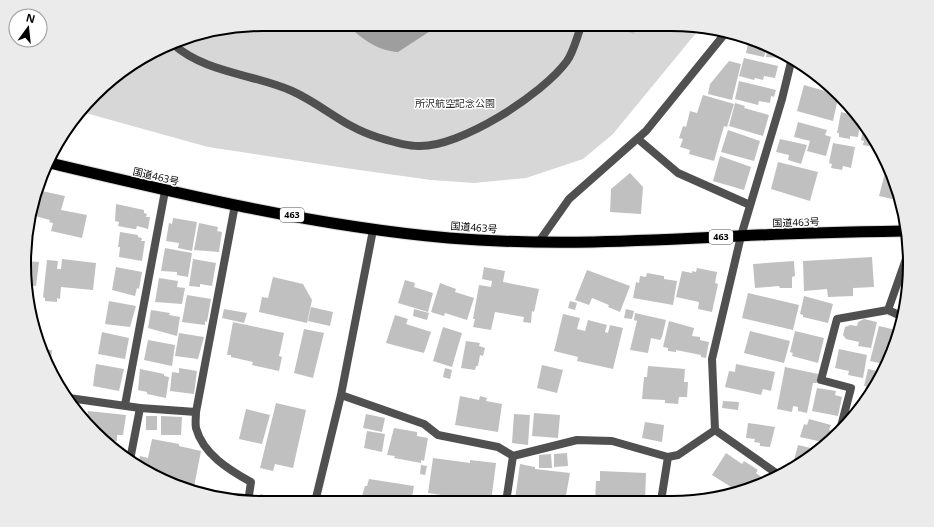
<svg xmlns="http://www.w3.org/2000/svg" width="934" height="527" viewBox="0 0 934 527" font-family="'Open Sans','Noto Sans JP',sans-serif">
<rect width="100%" height="100%" fill="#fff"/>
<path fill="#d7d7d7" d="M263,24L686,25L701,27L613,134L583,159L526,178L474,183L431,180L352,169L208,147L82,112L118,73L187,37Z"/>
<path fill="#9e9e9e" d="M347,24H441L398,52C378,51 360,38 347,24Z"/>
<path fill="#c0c0c0" d="M617,24H637L634,34L616,28Z
M749,39L767,46L764,57L746,53Z
M768,47L786,54L785,58L766,57Z
M744,58L778,66L775,78L764,76L763,80L755,78L754,80L739,76Z
M729,61L741,64L732,100L708,94L710,84Z
M739,81L776,90L774,97L771,96L770,103L759,101L758,105L735,99Z
M804,85L832,93L838,98L833,121L797,111Z
M703,95L734,104L727,127L724,126L714,161L689,154L690,150L680,147L683,139L679,138L683,126L686,127L690,111L697,113Z
M735,103L745,106L744,108L769,115L763,136L729,126Z
M841,112L858,116L861,118L858,137L850,136V139L839,137V133H837Z
M798,122L827,130L825,135L831,137L826,156L807,151L810,141L794,137Z
M864,125L875,146L874,147L863,145L864,141L861,140Z
M728,130L760,141L754,161L721,152Z
M780,139L807,145L801,164L788,160L789,155L776,152Z
M833,143L855,147L851,168L843,166L842,170L831,168L832,164L829,163Z
M720,156L751,167L744,190L713,181Z
M778,162L818,172L810,201L771,189Z
M886,169L901,200V201L879,196Z
M630,173L643,187L641,214L610,212L611,189Z
M37,190L65,196L61,210L87,215L82,238L51,231L53,223L49,222L50,220L31,215L32,201Z
M116,204L144,210V213L147,214L146,217H150L148,229L137,226L136,229H134L118,226L119,222L115,221Z
M173,218L197,222L192,251L178,248L179,243L166,241L169,223L172,224Z
M199,223L218,227L217,231L222,232L219,252L194,250Z
M120,232L138,235V237L142,238L141,241H145L142,261L119,257L120,247H118Z
M165,248L192,253L188,277L177,275V272L161,271Z
M872,257L874,287L853,288V296L828,297L827,289L804,291L803,261Z
M62,259L96,263L93,290L61,287L60,299L57,298V302L45,301V298L43,297L47,260L58,261L57,269H61Z
M193,259L216,263L212,286L200,284V287L189,286Z
M26,261L39,262L36,286L26,285L25,279Z
M794,261L795,276L792,277V288H780L779,286L755,288L753,264Z
M116,267L142,272L139,289L137,288L135,296L112,290Z
M484,267L505,271L503,282L539,289L534,312L532,311L531,323L523,322L524,317L495,312L491,330L473,327L475,319H473L479,285L491,287L492,281L482,279Z
M697,268L717,272L715,283L718,284L712,312L698,309L699,302L676,297L682,271L692,273V271L696,272Z
M587,270L630,286L620,312L608,307L609,305L592,298L589,305L575,300Z
M647,273L664,276V279L677,281L673,305L633,298L636,282L639,283L640,276L646,277Z
M273,277L303,284L312,300L307,323L259,312L262,297L268,298Z
M159,278L178,281L177,287L185,288L182,304L155,302Z
M405,280L415,283L414,287L433,293L428,312L398,303Z
M440,283L456,289L455,292L474,298L467,320L445,313L444,316L431,312Z
M748,293L799,305L793,330L742,318Z
M187,295L211,299L207,322L205,321V325L182,322Z
M804,296L833,304L828,323L803,317V315L800,314Z
M109,301L136,306L130,327L105,324Z
M570,301L577,303L575,310L568,308Z
M311,307L333,312L330,326L308,321Z
M224,309L247,313L244,323L222,318Z
M414,309L429,313L427,320L413,316Z
M626,309L634,311L632,319L624,318Z
M151,310L170,313L169,315L180,317L177,336L148,328Z
M635,313L666,320L662,337L660,340L651,338L648,353L630,350L637,321L634,320Z
M563,314L580,318L577,329L585,331L588,320L607,325L605,332L608,333L610,325L623,328L613,369L577,361L578,357L554,351Z
M395,315L408,319L406,324L431,332L424,353L386,343Z
M864,319L877,322L871,348L858,346L859,342L846,339L843,335L845,327L850,325L857,326L858,322Z
M669,321L694,328L692,336L700,337V340L709,342L706,358L701,357V355L676,350V352L668,351V348L663,347Z
M233,322L284,333L279,356L282,357L279,371L252,365L253,362L231,357V355H227Z
M879,326L896,330L884,364L870,361Z
M443,327L462,333L452,367L433,361Z
M304,329L324,333L313,378L294,373Z
M750,331L790,341L784,363L744,353Z
M795,331L824,338L818,363L792,356L793,353L790,352Z
M102,332L129,338L125,359L98,354Z
M179,333L204,337L198,359L175,356Z
M148,340L175,345L172,366L144,360Z
M466,341L480,343L479,346L485,348L483,356L480,355L478,366H476L475,370L461,368Z
M41,349L52,350L50,368L42,355Z
M839,349L867,355L863,378L848,375L849,371L835,368Z
M96,364L124,369L119,391L93,386Z
M736,364L775,372L771,391L763,389L761,395L725,387L729,371L735,372Z
M542,365L563,370L557,393L537,388Z
M648,366L685,369L684,382H688L687,397H679L678,404L665,403V400L642,399L644,377H647Z
M785,367L818,374L817,383H813L807,413L798,411V407L793,406L792,412L777,409Z
M179,368L197,371L194,394L170,391L172,372L179,373Z
M445,368L452,370L450,379L443,377Z
M140,369L164,374V376L169,377L166,398L147,394V392L138,390Z
M868,369L882,372L878,383L872,391L865,390L866,386H864Z
M817,388L836,391L835,395L842,397L838,416L812,411Z
M460,396L479,400L480,396L487,398L486,401L502,404L498,432L455,425Z
M862,396L867,398L855,413L858,400L861,401Z
M723,401L739,402L738,410L722,408Z
M276,403L306,410L293,468L275,464L273,471L260,468Z
M246,409L270,415L262,444L239,439Z
M77,411H83L82,419Z
M88,411L126,415L123,435H117V441L106,440L86,424Z
M534,413L560,415L558,438L532,436Z
M366,414L385,418L382,432L363,428Z
M514,414L530,415L528,445L512,443Z
M146,416H157V430H146Z
M161,416L182,417L181,435H161Z
M809,419L831,425L829,430L834,432L832,439L827,443L800,437L804,424L807,425Z
M645,422L664,425L662,442L642,438Z
M748,423L775,427L770,447L760,446V443L754,442L755,439L746,438Z
M394,428L417,432V436L428,438L424,461L421,460V463L394,458L395,456L387,455Z
M367,431L385,434L382,452L364,448Z
M152,439L179,444V446L201,451L194,487L171,482L144,471L138,466L140,456L148,458Z
M798,445L819,450L803,463L798,465L793,464Z
M567,453L568,466L554,467V454Z
M726,453L742,464L744,461L758,470L756,473L767,481L748,490L739,492L712,475Z
M551,454L552,468H539V455Z
M433,458L470,463V460L496,463L491,502H473V500L428,493Z
M520,464L535,467V469L570,473L565,501L532,502L515,499Z
M421,465L427,466L425,475L420,474Z
M600,471L646,473L645,501H595L596,481H600Z
M369,479L414,486L411,502H358L360,495L362,496L365,486H367Z
M260,494L287,500V502H258Z
M675,498L696,500V501H674Z
M425,499L439,501V502H424Z"/>
<g fill="none" stroke-linecap="round" stroke-linejoin="round">
<defs>
<path id="trunk" d="M50,163C181,194 314,226 449,238C546,246 642,241 739,236C794,233 849,232 904,231"/>
</defs>
<use href="#trunk" stroke="#dbdbdb" stroke-width="13"/>
<path stroke="#505050" stroke-width="8" d="M173,44C205,73 254,74 292,91C323,105 344,127 377,137C390,141 405,146 418,146C460,148 543,94 567,61C574,51 577,36 582,24
M638,139L678,173L750,205
M341,395L424,424L438,435L498,447L513,456
M130,460L140,408"/>
<path stroke="#505050" stroke-width="8" d="M235,205L196,412C196,417 195,423 196,428C203,454 229,470 251,482L248,502
M538,243L569,199L646,131L727,31
M901,316L888,310L906,259
M69,398L140,408L196,412
M125,405L165,191
M715,430L779,475
M839,434L851,388L821,380L837,319L888,310
M661,501L668,457L678,455L715,430L712,359L741,236L782,99L792,58
M506,502L513,456L577,440L612,441L668,457"/>
<path stroke="#505050" stroke-width="8" d="M315,502L341,395L373,230"/>
<use href="#trunk" stroke="#000" stroke-width="11"/>
</g>
<g text-anchor="middle" stroke-width="3" stroke-linejoin="round" paint-order="stroke">
<g fill="#fff" stroke="#4c4c4c" stroke-width="1">
<rect x="280" y="208" width="24" height="14" rx="3"/>
<rect x="709" y="230" width="24" height="14" rx="3"/>
</g>
<g font-size="9" font-weight="bold" fill="#000">
<text x="292" y="218">463</text>
<text x="721" y="240">463</text>
</g>
<g font-size="10" fill="#2e2e2e" stroke="#fff">
<text x="455" y="107">所沢航空記念公園</text>
</g>
<g font-size="10" fill="#000" stroke="#fff">
<text transform="translate(156 176) rotate(13)" y="4">国道463号</text>
<text transform="translate(796 222) rotate(-2)" y="4">国道463号</text>
<text transform="translate(474 227) rotate(4)" y="4">国道463号</text>
</g>
</g>
<path d="M0 0H934V527H0ZM263 31H671A232 232 0 0 1 903 263V264A232 232 0 0 1 671 496H263A232 232 0 0 1 31 264V263A232 232 0 0 1 263 31Z" fill="#ebebeb" fill-rule="evenodd"/>
<path fill="none" stroke="#000" stroke-width="2" d="M263 31H671A232 232 0 0 1 903 263V264A232 232 0 0 1 671 496H263A232 232 0 0 1 31 264V263A232 232 0 0 1 263 31Z"/>
<g transform="translate(28 28) rotate(15)"><circle r="19" fill="#ffffff" stroke="#999999"/>
<path d="M0-3L7 15L0 10L-7 15Z" fill="#000000"/>
<text y="-6" font-size="11" font-weight="bold" text-anchor="middle" fill="#000000">N</text>
</g>
</svg>
